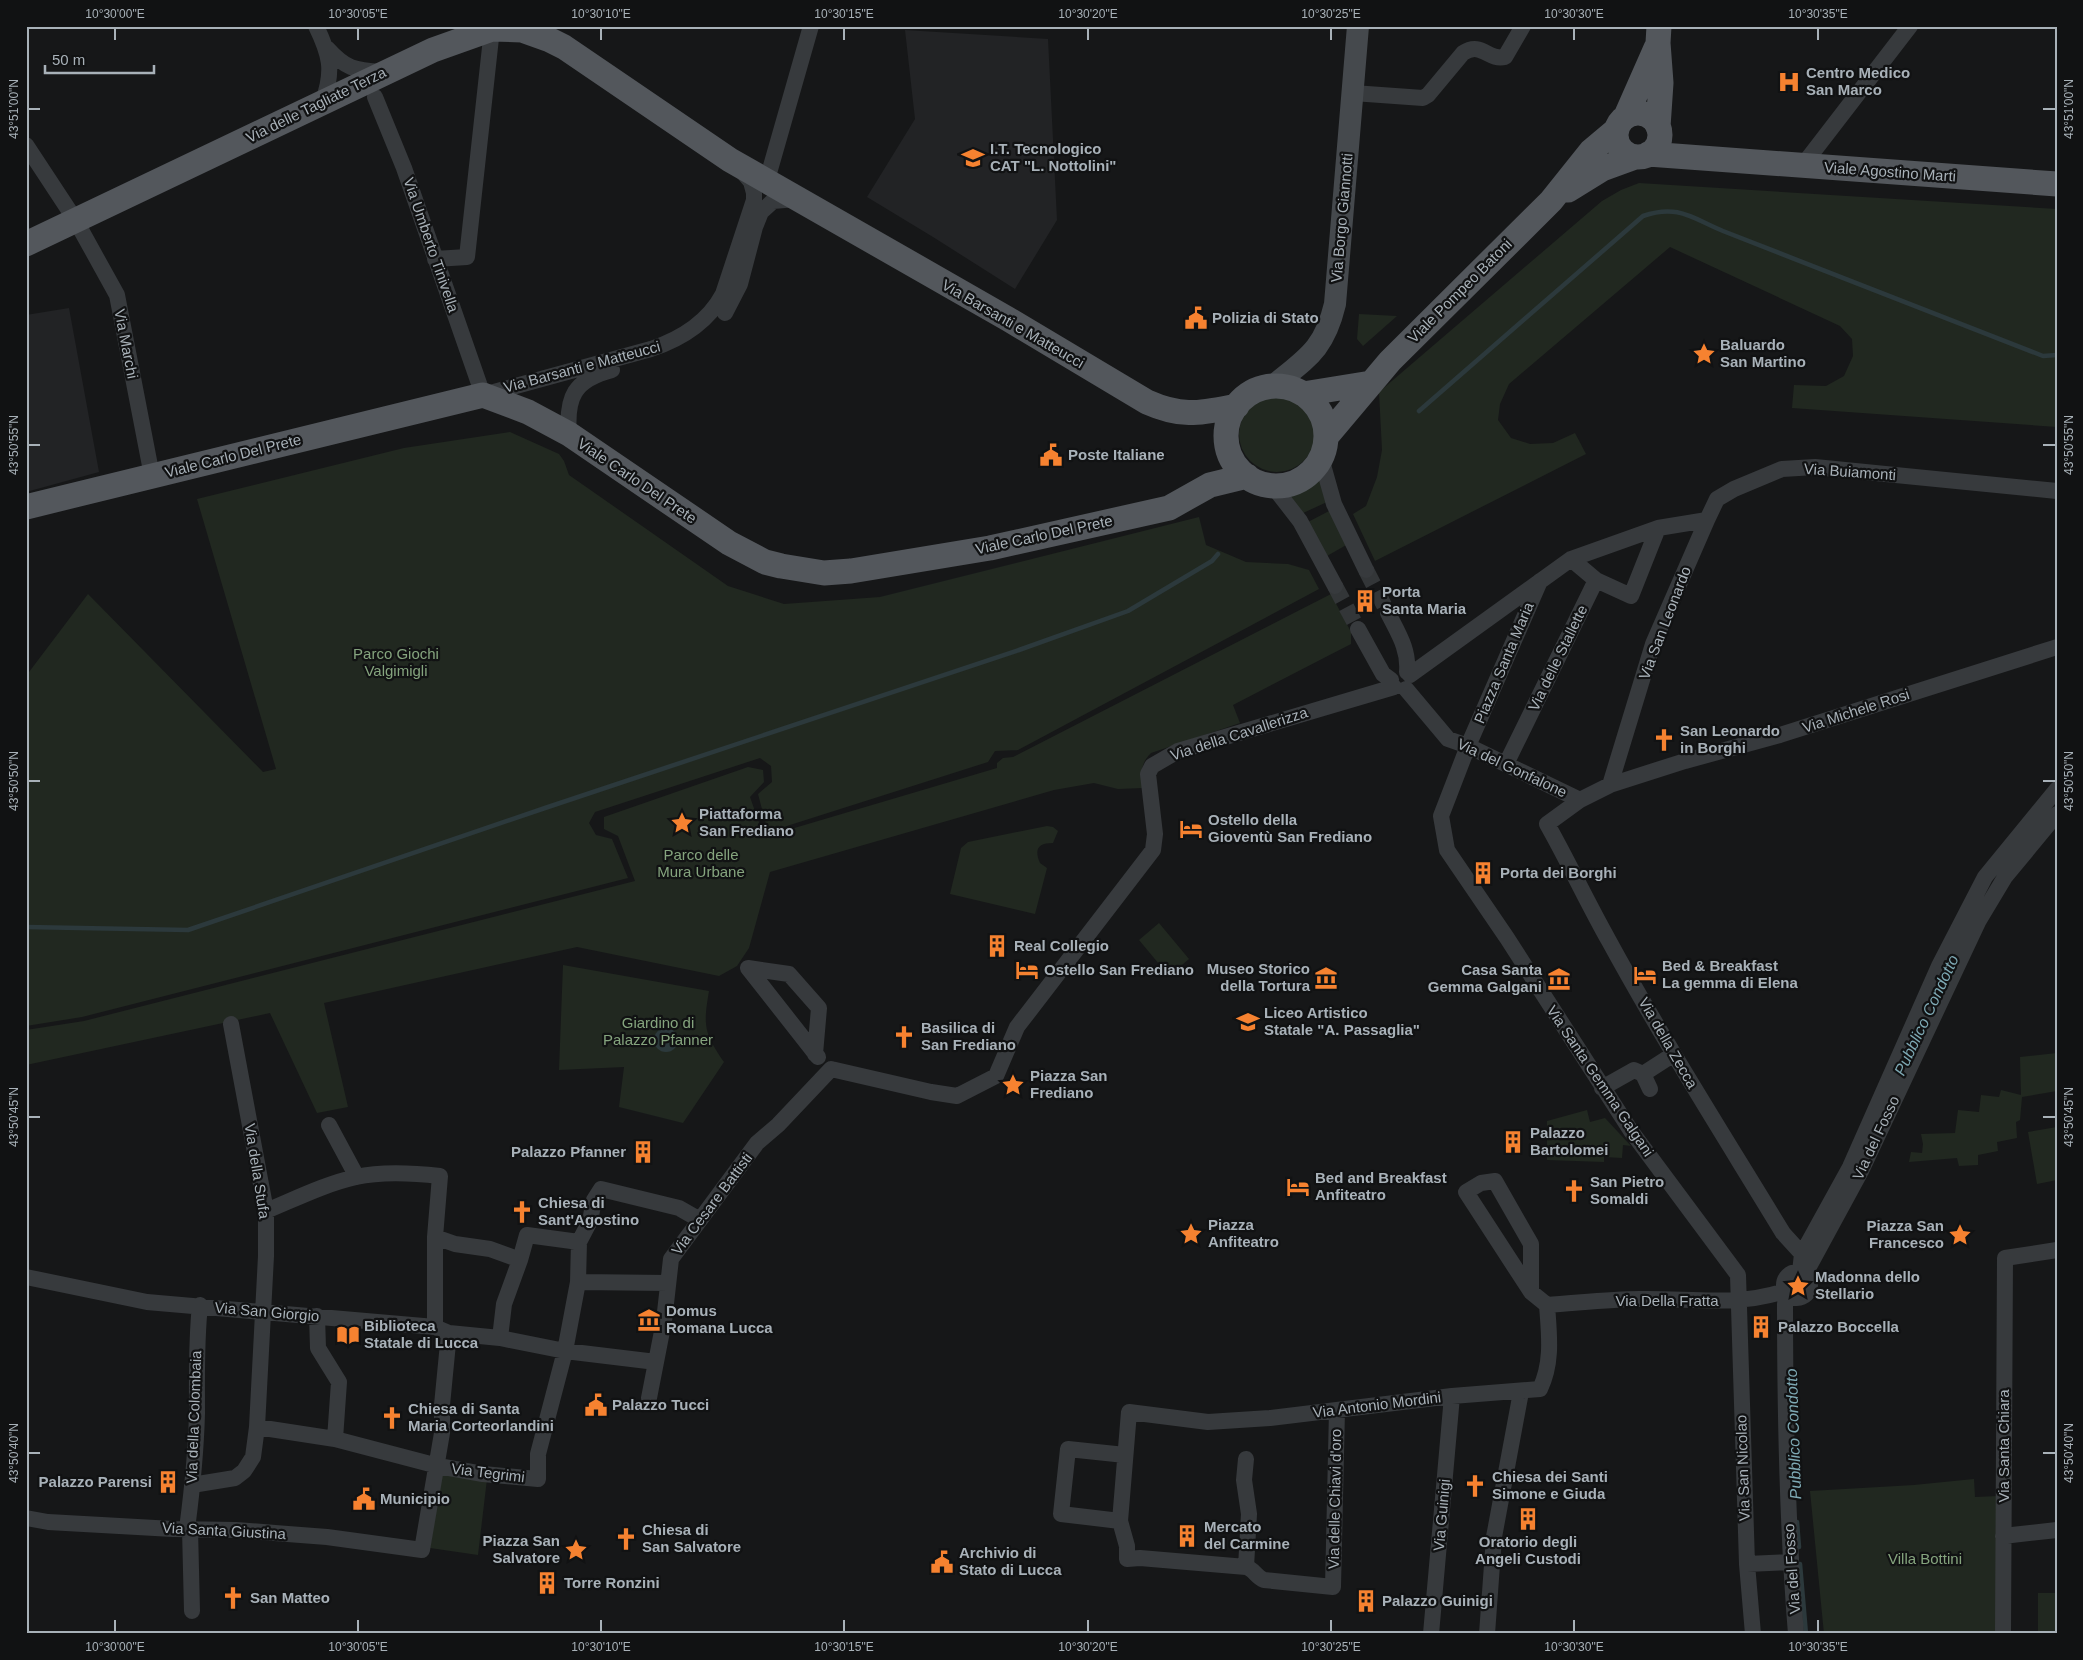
<svg xmlns="http://www.w3.org/2000/svg" width="2083" height="1660" viewBox="0 0 2083 1660" font-family="Helvetica,sans-serif">
<rect width="100%" height="100%" fill="#161718"/>
<path fill="#222325" d="M905,30L1048,39L1057,220L1015,289L933,237L867,197L915,119Z
M69,308L99,472L26,492V315Z"/>
<path fill="#212820" d="M1639,183L2057,209V427L1792,408L1794,385L1826,386L1844,376L1853,356L1852,339L1840,326L1670,247L1509,384L1500,404L1498,420L1511,438L1530,444L1553,443L1575,433L1586,454L1375,561L1353,514L1366,506L1377,477L1382,450L1379,392L1602,201L1621,190Z
M1359,314L1397,316L1363,346L1357,339Z
M1239 434a38 38 0 1 1 76 0a38 38 0 1 1-76 0Z
M510,432L559,454L564,461L569,475L728,586L784,604L880,597L1199,517L1206,545L1246,562L1288,564L1309,570L1319,589L1018,750L995,751L988,762L768,832L758,794L772,782L771,766L760,758L595,812L589,823L596,835L612,839L628,878L82,1017L26,1026V676L88,594L263,772L276,769L197,499L404,448Z
M1320,479L1327,502L1301,514L1288,496L1306,489Z
M1331,510L1348,544L1327,556L1308,522Z
M1331,594L1351,632V644L1233,705L1240,723L1151,753C1140,764 1141,773 1143,788L1118,789L1094,783L1054,790L770,872L749,948L737,966L719,976L577,947L324,1003L348,1107L317,1113L270,1013L26,1065V1030L84,1021L635,881L618,836L604,829V817L748,767L763,770L764,782L750,797L764,837L997,768V763L1003,758L1013,757Z
M1047,826L1053,827L1058,831L1053,843C1038,843 1034,849 1040,863L1047,868L1035,914L950,894L961,848L968,842Z
M1159,923L1189,959L1169,976L1139,940Z
M563,965L709,991C703,1026 704,1033 724,1062L683,1123L619,1107L624,1067L559,1070Z
M2057,1053V1091L2022,1097L2020,1120L2016,1122L2017,1138L1997,1142L1998,1151L1978,1155V1165L1959,1166L1957,1158L1909,1162L1911,1152L1922,1153L1923,1144L1921,1134L1955,1133L1958,1110L1979,1112L1981,1095L1999,1097L2001,1090L2021,1095L2020,1057Z
M1587,1110L1590,1122L1605,1118L1631,1146L1623,1145L1622,1158L1604,1157V1162L1547,1160V1121Z
M2057,1127V1180L2037,1184L2028,1132Z
M442,1472L487,1479L478,1555L430,1548Z
M1974,1479L1975,1497L1999,1496L2000,1634H1824L1810,1491L1914,1485Z
M2038,1593H2057V1634H2038Z"/>
<path fill="#2c393c" d="M654 1040a12 12 0 1 1 24 0a12 12 0 1 1-24 0Z"/>
<g fill="none" stroke-linecap="round" stroke-linejoin="round">
<path stroke="#2c393c" stroke-width="4.5" d="M1419,411L1643,216C1678,204 1692,218 1723,231L2043,356L2057,355
M26,927L188,930L545,808L1019,650L1128,611L1212,561L1218,554
M1940,983L1949,963
M1797,1522L1799,1547
M1800,1564L1806,1634"/>
<path stroke="#333638" stroke-width="16" stroke-dasharray="16 8" stroke-linecap="butt" d="M1366,570L1388,613
M1335,586L1358,629"/>
<path stroke="#373a3d" stroke-width="16" d="M316,26C330,55 334,70 323,101
M327,48C346,69 354,70 382,72
M1353,93L1423,98L1428,95L1463,53C1482,41 1488,61 1505,57L1523,26
M375,97L404,168L483,395L651,349C681,339 708,322 723,294L754,200V193L751,182L741,170
M26,145L76,221L117,295L152,476
M1803,165L1910,26
M767,180L811,26
M435,259L467,257L492,29
M725,313L740,284L755,227L761,212L773,201L796,199
M569,434C566,397 574,380 612,370
M1321,458L1334,504L1366,570
M1272,485L1300,521L1335,586
M1571,559L1596,580L1631,596L1658,528
M1540,581L1468,746L1441,816L1447,850L1507,938L1631,1131L1738,1275L1747,1564L1753,1634
M1388,613C1398,633 1409,649 1407,672
M1358,629L1383,674L1391,680
M1410,675L1571,559L1658,528L1707,520L1717,499L1734,489L1782,469L1815,467L2057,491
M1406,689L1448,739L1468,746L1580,800
M1506,764L1596,580
M1610,785L1653,644L1707,520
M748,968L789,974L819,1008L815,1054
M748,968L818,1057
M831,1069L931,1092L957,1096L996,1076L1017,1027L1153,850L1155,834L1148,774L1152,766L1178,751L1394,687
M1643,1074L1650,1089
M1602,1088L1634,1070L1643,1074L1674,1054
M329,1125L357,1177
M266,1211C295,1199 325,1184 356,1177C383,1171 413,1173 440,1176L435,1237V1327
M435,1237L455,1244L490,1249L520,1260L527,1235L579,1242
M1802,1254L1783,1233C1724,1136 1663,1040 1609,941C1587,902 1569,863 1547,824L1580,800L1610,785L1685,761L1780,735L2057,647
M1784 1285a13 13 0 1 1 26 0a13 13 0 1 1-26 0Z
M1800,1272L1802,1254L1850,1167L1939,966L1985,877L2057,789
M1805,1274L1861,1171L1978,922L2005,877L2057,814
M26,1277L147,1302L435,1327L449,1333L500,1338L565,1351L656,1362
M578,1282L668,1283
M1531,1292V1244L1495,1181L1481,1183L1466,1192L1531,1292L1547,1305
M1788,1295L1785,1304C1785,1415 1787,1524 1796,1634
M1547,1305C1578,1303 1609,1299 1640,1299C1691,1298 1735,1307 1785,1291
M317,1316L318,1348L339,1382L335,1439
M500,1338L504,1304L520,1260
M649,1398L664,1321L671,1259L757,1143L778,1125L831,1069
M1337,1410L1333,1587L1264,1580C1256,1577 1254,1569 1246,1567L1140,1558L1127,1559V1546L1120,1521L1129,1412L1208,1422L1270,1418L1452,1396L1540,1389C1553,1362 1549,1334 1547,1305
M257,1427L335,1439L438,1466L483,1474L538,1479V1454L565,1351L578,1282L579,1242L590,1221L594,1200L601,1189L679,1208L700,1220
M1246,1459L1244,1480L1249,1514L1246,1567
M192,1485L235,1478L244,1471L253,1457L257,1427L266,1256V1211L231,1024
M26,1518L48,1522L173,1529L236,1530L327,1537L422,1550L442,1433V1405L449,1333
M1120,1521L1061,1514L1068,1449L1125,1455
M187,1529C192,1491 196,1452 197,1413C197,1377 196,1342 200,1305
M190,1529L192,1611
M2003,1536L2057,1530
M1747,1564L1790,1562
M1431,1634L1452,1396
M1487,1634L1494,1537L1521,1392
M2003,1634L2005,1258L2057,1250"/>
<path stroke="#45494d" stroke-width="22" d="M1273,386C1307,358 1324,350 1335,304L1358,26"/>
<path stroke="#53575c" stroke-width="25" d="M1616 135a22 22 0 1 1 44 0a22 22 0 1 1-44 0Z
M1626,116L1656,48
M1658,127L1661,83L1658,43L1659,26
M1648,154L2057,184
M1568,190L1602,169L1635,157
M26,244L433,50L492,29L522,30L550,40L564,47L730,160L1008,319L1147,402C1183,418 1200,413 1237,406
M1226 436a50 50 0 1 1 100 0a50 50 0 1 1-100 0Z
M1303,394L1371,383
M1326,437L1390,361L1551,201L1591,151L1616,130
M26,507L483,395L528,412L569,434L729,543L765,562L781,566L824,573L851,571L990,548L1169,508L1210,485L1247,476"/>
</g>
<path fill="none" stroke="#a8b1b8" stroke-width="2" d="M115,28V40M358,28V40M601,28V40M844,28V40M1088,28V40M1331,28V40M1574,28V40M1818,28V40M28,109H40M2043,109H2056M28,445H40M2043,445H2056M28,781H40M2043,781H2056M28,1117H40M2043,1117H2056M28,1453H40M2043,1453H2056M115,1620V1632M358,1620V1632M601,1620V1632M844,1620V1632M1088,1620V1632M1331,1620V1632M1574,1620V1632M1818,1620V1632"/>
<defs>
<symbol id="hospital-bare" viewBox="-9 -9 18 18"><path d="M-5-5h3v3.5h4V-5h3V5h-3V1.5h-4V5h-3Z" fill="#f68230" stroke="#111213" stroke-width="2.5" paint-order="stroke"/></symbol>
<symbol id="school-bare" viewBox="-9 -9 18 18"><path d="M0-5L7-2L0 1L-7-2ZM-4 1L0 2.5L4 1V4Q0 6-4 4Z" fill="#f68230" stroke="#111213" stroke-width="2.5" paint-order="stroke"/></symbol>
<symbol id="civic-bare" viewBox="-9 -9 18 18"><path d="M-.6-6.5H3V-4.5H.6V-3L4-1V1h2V6H-6V1h2V-1L-.6-3ZM-1.2 2.5V6h2.4V2.5Z" fill="#f68230" stroke="#111213" stroke-width="2.5" paint-order="stroke"/></symbol>
<symbol id="sight-bare" viewBox="-9 -9 18 18"><path d="M0-6L1.8-2.2L6-1.7L2.9 1.2L3.7 5.4L0 3.3L-3.7 5.4L-2.9 1.2L-6-1.7L-1.8-2.2Z" fill="#f68230" stroke="#111213" stroke-width="2.5" paint-order="stroke"/></symbol>
<symbol id="building-bare" viewBox="-9 -9 18 18"><path d="M-4-6H4V6H1V3H-1V6H-4ZM-2.5-4.3h1.7v1.8h-1.7ZM.8-4.3h1.7v1.8H.8ZM-2.5-1h1.7V.8h-1.7ZM.8-1h1.7V.8H.8Z" fill="#f68230" stroke="#111213" stroke-width="2.5" paint-order="stroke"/></symbol>
<symbol id="church-bare" viewBox="-9 -9 18 18"><path d="M-1.2-6h2.4v3.5h3.3v2.4h-3.3V6h-2.4V-.1h-3.3v-2.4h3.3Z" fill="#f68230" stroke="#111213" stroke-width="2.5" paint-order="stroke"/></symbol>
<symbol id="hotel-bare" viewBox="-9 -9 18 18"><path d="M-6-4.5h1.5V1H6V5H4.5V3h-9V5H-6ZM-4 0a1.8 1.8 0 1 1 3.6 0ZM.5 0V-2.5h3Q6-2.5 6 0Z" fill="#f68230" stroke="#111213" stroke-width="2.5" paint-order="stroke"/></symbol>
<symbol id="museum-bare" viewBox="-9 -9 18 18"><path d="M0-6L6-3V-2H-6V-3ZM-5-1h2V3h-2ZM-1-1h2V3h-2ZM3-1h2V3H3ZM-6 4H6V6H-6Z" fill="#f68230" stroke="#111213" stroke-width="2.5" paint-order="stroke"/></symbol>
<symbol id="library-bare" viewBox="-9 -9 18 18"><path d="M-6-4Q-3-5.5-.7-3.5V5Q-3 3-6 4ZM6-4Q3-5.5 .7-3.5V5Q3 3 6 4Z" fill="#f68230" stroke="#111213" stroke-width="2.5" paint-order="stroke"/></symbol>
</defs>
<g fill-rule="evenodd">
<use href="#hospital-bare" x="1773" y="66" width="32" height="32"/>
<use href="#school-bare" x="957" y="142" width="32" height="32"/>
<use href="#civic-bare" x="1180" y="302" width="32" height="32"/>
<use href="#sight-bare" x="1688" y="338" width="32" height="32"/>
<use href="#civic-bare" x="1035" y="439" width="32" height="32"/>
<use href="#building-bare" x="1349" y="585" width="32" height="32"/>
<use href="#church-bare" x="1648" y="724" width="32" height="32"/>
<use href="#sight-bare" x="666" y="807" width="32" height="32"/>
<use href="#hotel-bare" x="1175" y="813" width="32" height="32"/>
<use href="#building-bare" x="1467" y="857" width="32" height="32"/>
<use href="#building-bare" x="981" y="930" width="32" height="32"/>
<use href="#hotel-bare" x="1011" y="954" width="32" height="32"/>
<use href="#hotel-bare" x="1629" y="959" width="32" height="32"/>
<use href="#museum-bare" x="1310" y="962" width="32" height="32"/>
<use href="#museum-bare" x="1543" y="963" width="32" height="32"/>
<use href="#school-bare" x="1232" y="1006" width="32" height="32"/>
<use href="#church-bare" x="888" y="1021" width="32" height="32"/>
<use href="#sight-bare" x="997" y="1069" width="32" height="32"/>
<use href="#building-bare" x="1497" y="1126" width="32" height="32"/>
<use href="#building-bare" x="627" y="1136" width="32" height="32"/>
<use href="#hotel-bare" x="1282" y="1171" width="32" height="32"/>
<use href="#church-bare" x="1558" y="1175" width="32" height="32"/>
<use href="#church-bare" x="506" y="1196" width="32" height="32"/>
<use href="#sight-bare" x="1175" y="1218" width="32" height="32"/>
<use href="#sight-bare" x="1944" y="1219" width="32" height="32"/>
<use href="#sight-bare" x="1782" y="1270" width="32" height="32"/>
<use href="#museum-bare" x="633" y="1304" width="32" height="32"/>
<use href="#building-bare" x="1745" y="1311" width="32" height="32"/>
<use href="#library-bare" x="332" y="1319" width="32" height="32"/>
<use href="#civic-bare" x="580" y="1389" width="32" height="32"/>
<use href="#church-bare" x="376" y="1402" width="32" height="32"/>
<use href="#building-bare" x="152" y="1466" width="32" height="32"/>
<use href="#church-bare" x="1459" y="1470" width="32" height="32"/>
<use href="#civic-bare" x="348" y="1483" width="32" height="32"/>
<use href="#building-bare" x="1512" y="1503" width="32" height="32"/>
<use href="#building-bare" x="1171" y="1520" width="32" height="32"/>
<use href="#church-bare" x="610" y="1523" width="32" height="32"/>
<use href="#sight-bare" x="560" y="1534" width="32" height="32"/>
<use href="#civic-bare" x="926" y="1546" width="32" height="32"/>
<use href="#building-bare" x="531" y="1567" width="32" height="32"/>
<use href="#church-bare" x="217" y="1582" width="32" height="32"/>
<use href="#building-bare" x="1350" y="1585" width="32" height="32"/>
</g>
<g text-anchor="middle" stroke-width="4.5" stroke-linejoin="round" paint-order="stroke">
<g font-size="15" font-weight="bold" fill="#a8b1b8" stroke="#111213" text-anchor="start">
<text x="1806" y="78">Centro Medico<tspan x="1806" dy="17">San Marco</tspan></text>
<text x="990" y="154">I.T. Tecnologico<tspan x="990" dy="17">CAT "L. Nottolini"</tspan></text>
<text x="1212" y="323">Polizia di Stato</text>
<text x="1720" y="350">Baluardo<tspan x="1720" dy="17">San Martino</tspan></text>
<text x="1068" y="460">Poste Italiane</text>
<text x="1382" y="597">Porta<tspan x="1382" dy="17">Santa Maria</tspan></text>
<text x="1680" y="736">San Leonardo<tspan x="1680" dy="17">in Borghi</tspan></text>
<text x="699" y="819">Piattaforma<tspan x="699" dy="17">San Frediano</tspan></text>
<text x="1208" y="825">Ostello della<tspan x="1208" dy="17">Gioventù San Frediano</tspan></text>
<text x="1500" y="878">Porta dei Borghi</text>
<text x="1014" y="951">Real Collegio</text>
<text x="1662" y="971">Bed &amp; Breakfast<tspan x="1662" dy="17">La gemma di Elena</tspan></text>
<text x="1310" y="974" text-anchor="end">Museo Storico<tspan x="1310" dy="17">della Tortura</tspan></text>
<text x="1044" y="975">Ostello San Frediano</text>
<text x="1542" y="975" text-anchor="end">Casa Santa<tspan x="1542" dy="17">Gemma Galgani</tspan></text>
<text x="1264" y="1018">Liceo Artistico<tspan x="1264" dy="17">Statale "A. Passaglia"</tspan></text>
<text x="921" y="1033">Basilica di<tspan x="921" dy="17">San Frediano</tspan></text>
<text x="1030" y="1081">Piazza San<tspan x="1030" dy="17">Frediano</tspan></text>
<text x="1530" y="1138">Palazzo<tspan x="1530" dy="17">Bartolomei</tspan></text>
<text x="626" y="1157" text-anchor="end">Palazzo Pfanner</text>
<text x="1315" y="1183">Bed and Breakfast<tspan x="1315" dy="17">Anfiteatro</tspan></text>
<text x="1590" y="1187">San Pietro<tspan x="1590" dy="17">Somaldi</tspan></text>
<text x="538" y="1208">Chiesa di<tspan x="538" dy="17">Sant'Agostino</tspan></text>
<text x="1208" y="1230">Piazza<tspan x="1208" dy="17">Anfiteatro</tspan></text>
<text x="1944" y="1231" text-anchor="end">Piazza San<tspan x="1944" dy="17">Francesco</tspan></text>
<text x="1815" y="1282">Madonna dello<tspan x="1815" dy="17">Stellario</tspan></text>
<text x="666" y="1316">Domus<tspan x="666" dy="17">Romana Lucca</tspan></text>
<text x="364" y="1331">Biblioteca<tspan x="364" dy="17">Statale di Lucca</tspan></text>
<text x="1778" y="1332">Palazzo Boccella</text>
<text x="612" y="1410">Palazzo Tucci</text>
<text x="408" y="1414">Chiesa di Santa<tspan x="408" dy="17">Maria Corteorlandini</tspan></text>
<text x="1492" y="1482">Chiesa dei Santi<tspan x="1492" dy="17">Simone e Giuda</tspan></text>
<text x="152" y="1487" text-anchor="end">Palazzo Parensi</text>
<text x="380" y="1504">Municipio</text>
<text x="1204" y="1532">Mercato<tspan x="1204" dy="17">del Carmine</tspan></text>
<text x="642" y="1535">Chiesa di<tspan x="642" dy="17">San Salvatore</tspan></text>
<text x="560" y="1546" text-anchor="end">Piazza San<tspan x="560" dy="17">Salvatore</tspan></text>
<text x="1528" y="1547" text-anchor="middle">Oratorio degli<tspan x="1528" dy="17">Angeli Custodi</tspan></text>
<text x="959" y="1558">Archivio di<tspan x="959" dy="17">Stato di Lucca</tspan></text>
<text x="564" y="1588">Torre Ronzini</text>
<text x="250" y="1603">San Matteo</text>
<text x="1382" y="1606">Palazzo Guinigi</text>
</g>
<g font-size="15" fill="#a8b1b8" stroke="#111213">
<text transform="translate(316 105) rotate(-26)" y="5">Via delle Tagliate Terza</text>
<text transform="translate(1890 172) rotate(4)" y="5">Viale Agostino Marti</text>
<text transform="translate(1342 218) rotate(-85)" y="5">Via Borgo Giannotti</text>
<text transform="translate(431 245) rotate(71)" y="5">Via Umberto Tinivella</text>
<text transform="translate(1460 291) rotate(-45)" y="5">Viale Pompeo Batoni</text>
<text transform="translate(1013 324) rotate(30)" y="5">Via Barsanti e Matteucci</text>
<text transform="translate(126 344) rotate(79)" y="5">Via Marchi</text>
<text transform="translate(582 367) rotate(-15)" y="5">Via Barsanti e Matteucci</text>
<text transform="translate(233 456) rotate(-14)" y="5">Viale Carlo Del Prete</text>
<text transform="translate(1850 472) rotate(4)" y="5">Via Buiamonti</text>
<text transform="translate(637 481) rotate(34)" y="5">Viale Carlo Del Prete</text>
<text transform="translate(1044 535) rotate(-12)" y="5">Viale Carlo Del Prete</text>
<text transform="translate(1665 623) rotate(-69)" y="5">Via San Leonardo</text>
<text transform="translate(1558 658) rotate(-64)" y="5">Via delle Stallette</text>
<text transform="translate(1504 663) rotate(-67)" y="5">Piazza Santa Maria</text>
<text transform="translate(1856 711) rotate(-18)" y="5">Via Michele Rosi</text>
<text transform="translate(1239 734) rotate(-18)" y="5">Via della Cavallerizza</text>
<text transform="translate(1512 768) rotate(25)" y="5">Via del Gonfalone</text>
<text transform="translate(1668 1043) rotate(60)" y="5">Via della Zecca</text>
<text transform="translate(1600 1081) rotate(56)" y="5">Via Santa Gemma Galgani</text>
<text transform="translate(1876 1138) rotate(-65)" y="5">Via del Fosso</text>
<text transform="translate(257 1171) rotate(81)" y="5">Via della Stufa</text>
<text transform="translate(712 1204) rotate(-53)" y="5">Via Cesare Battisti</text>
<text x="1667" y="1306">Via Della Fratta</text>
<text transform="translate(267 1312) rotate(5)" y="5">Via San Giorgio</text>
<text transform="translate(1377 1405) rotate(-7)" y="5">Via Antonio Mordini</text>
<text transform="translate(194 1417) rotate(-88)" y="5">Via della Colombaia</text>
<text transform="translate(2004 1446) rotate(-90)" y="5">Via Santa Chiara</text>
<text transform="translate(1743 1468) rotate(-92)" y="5">Via San Nicolao</text>
<text transform="translate(488 1473) rotate(7)" y="5">Via Tegrimi</text>
<text transform="translate(1335 1499) rotate(-89)" y="5">Via delle Chiavi d'oro</text>
<text transform="translate(1442 1515) rotate(-85)" y="5">Via Guinigi</text>
<text transform="translate(224 1531) rotate(3)" y="5">Via Santa Giustina</text>
<text transform="translate(1792 1569) rotate(-94)" y="5">Via del Fosso</text>
</g>
<g font-size="15" fill="#85a47e" stroke="#111213">
<text x="396" y="659">Parco Giochi<tspan x="396" dy="17">Valgimigli</tspan></text>
<text x="701" y="860">Parco delle<tspan x="701" dy="17">Mura Urbane</tspan></text>
<text x="658" y="1028">Giardino di<tspan x="658" dy="17">Palazzo Pfanner</tspan></text>
<text x="1925" y="1564">Villa Bottini</text>
</g>
<g font-size="16" font-style="italic" fill="#7ea9b4" stroke="#111213">
<text transform="translate(1926 1015) rotate(-65)" y="6">Pubblico Condotto</text>
<text transform="translate(1793 1434) rotate(-92)" y="6">Pubblico Condotto</text>
</g>
</g>
<rect width="2083" height="1660" fill="none" stroke="#111213" stroke-width="55"/>
<path d="M45 65v8h109v-8" fill="none" stroke="#a8b1b8" stroke-width="2.5"/>
<text x="52" y="65" font-size="15" fill="#a8b1b8" stroke="#111213" stroke-width="4" paint-order="stroke">50 m</text>
<rect x="28" y="28" width="2028" height="1604" fill="none" stroke="#a8b1b8" stroke-width="2"/>
<g font-size="12" text-anchor="middle" fill="#a8b1b8">
<text x="115" y="18">10°30'00"E</text>
<text x="358" y="18">10°30'05"E</text>
<text x="601" y="18">10°30'10"E</text>
<text x="844" y="18">10°30'15"E</text>
<text x="1088" y="18">10°30'20"E</text>
<text x="1331" y="18">10°30'25"E</text>
<text x="1574" y="18">10°30'30"E</text>
<text x="1818" y="18">10°30'35"E</text>
<text transform="translate(14 109) rotate(-90)" y="4">43°51'00"N</text>
<text transform="translate(2069 109) rotate(-90)" y="4">43°51'00"N</text>
<text transform="translate(14 445) rotate(-90)" y="4">43°50'55"N</text>
<text transform="translate(2069 445) rotate(-90)" y="4">43°50'55"N</text>
<text transform="translate(14 781) rotate(-90)" y="4">43°50'50"N</text>
<text transform="translate(2069 781) rotate(-90)" y="4">43°50'50"N</text>
<text transform="translate(14 1117) rotate(-90)" y="4">43°50'45"N</text>
<text transform="translate(2069 1117) rotate(-90)" y="4">43°50'45"N</text>
<text transform="translate(14 1453) rotate(-90)" y="4">43°50'40"N</text>
<text transform="translate(2069 1453) rotate(-90)" y="4">43°50'40"N</text>
<text x="115" y="1651">10°30'00"E</text>
<text x="358" y="1651">10°30'05"E</text>
<text x="601" y="1651">10°30'10"E</text>
<text x="844" y="1651">10°30'15"E</text>
<text x="1088" y="1651">10°30'20"E</text>
<text x="1331" y="1651">10°30'25"E</text>
<text x="1574" y="1651">10°30'30"E</text>
<text x="1818" y="1651">10°30'35"E</text>
</g>
</svg>
